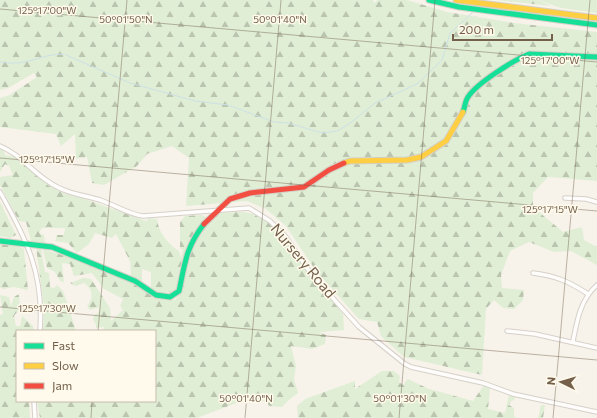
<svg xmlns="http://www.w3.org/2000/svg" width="597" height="418" viewBox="0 0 597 418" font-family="Commissioner,sans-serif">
<defs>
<pattern id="forest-firs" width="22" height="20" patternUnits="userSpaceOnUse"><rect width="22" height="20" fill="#e0eed5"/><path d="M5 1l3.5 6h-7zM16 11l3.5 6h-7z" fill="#bac4af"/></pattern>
</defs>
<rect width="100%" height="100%" fill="#f7f3ea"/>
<path fill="#e0eed5" d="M538,0H597V13L561,8Z"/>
<path fill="url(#forest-firs)" d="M0,0H373L374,3L378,0H407L447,12L514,23L597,32V54L558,53V59H597V181L548,177L533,193V207L563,232L582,227L584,240L597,247V265L571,251L554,252L529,242L510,251L501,275L502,288L524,290L523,300L514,309L503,308L494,300L486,309L482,375L404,357L381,336L377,322L359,319L316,271L286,226L266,209L247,201L186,206L189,158L172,146L147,154L137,166L104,185L92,183L87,157L76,159L75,134L61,146L56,134L0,127V98L10,95L37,77L34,73L8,88L0,90Z
M497,0H538L551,6Z
M0,148L4,150L5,155L19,158L49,186L66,194L82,198L146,221L149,218L157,219C158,232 168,244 179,251L181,258L183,250L180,248V222L185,216L202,215L206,217L187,245L180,268L177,289C168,295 160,294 151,288V272L142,269V282L131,276L130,261L116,234L112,238L95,233L89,244L77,253L68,243L55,241L57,235H64L65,228H42L39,233L44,235L45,243L31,241L26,222L19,221L0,185V177L13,175L9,166L5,164L0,172Z
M0,202L16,235L10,238L0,236Z
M244,212L253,214L270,224L343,314L344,330L319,332L326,335L325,344L312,349L291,346L296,366L294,379L298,393L290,399L282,407L269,406L267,402L256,399L244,400L197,418H40L37,401H155V331H103L104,327L96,328V324L93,320L94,315L98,313L100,307L90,310L87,306C94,298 93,289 84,283L76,286L70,283L83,278L91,279L110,308L111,321L123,310L120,306L123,299L104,289L92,273L74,276L70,264L62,263L64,282L60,281L55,272L47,268L43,249L75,259L135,284L154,296L175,300C188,287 184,267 190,250C196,236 207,224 218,213Z
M0,243L15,244L24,249L28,290L14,287L3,289L0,287Z
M36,247L41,248L45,272L49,273L50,287L54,288L57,285L63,291L67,302L76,331H43L44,306Z
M19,294L20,308L14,316L16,326H20L22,316L33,326L34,331H17V401H29L30,418H0V315L3,314L0,295L9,297L11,306L14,297Z
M382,371H394L400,376L399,382L403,385L408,379L429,389L473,401L484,385L490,388L488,409L505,413L509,395L515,396L514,400L511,401L509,405L514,408V417L517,418H298L297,406L305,399L355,381V389Z
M541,405H545L543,418H538Z"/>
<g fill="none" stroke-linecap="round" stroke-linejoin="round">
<path stroke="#cce1e6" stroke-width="1" d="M66,55L130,83L195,101L228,105L274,122L288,123L322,133L337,131L349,124L375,103L417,84L442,60L450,33L472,13
M0,62C29,67 38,54 64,54"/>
<defs>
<path id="street" d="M0,146C20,154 31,171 49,182C64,193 83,195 100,200C115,205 128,214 143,216L249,208L270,221L285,236L312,275L359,327L405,364L411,367L483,383L513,394L597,412
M0,192C27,240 44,274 40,331
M565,198L586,199L597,202
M533,273C556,276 568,281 588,294
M507,331L535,334L597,348
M573,341C577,321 580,300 597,285
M34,401L35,418"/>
<path id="fast" d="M429,0L459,7L597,25
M463,112C465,107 465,101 468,97C477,83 514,60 529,54L597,57
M0,241L52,247L135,281L156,295L170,297L179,291C185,263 186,247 204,224"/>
<path id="slow" d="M456,0L597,18
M344,163L350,161L407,160L421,157L446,141L463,112"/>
<path id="jam" d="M204,224L230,199L250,193L304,187L329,170L344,163"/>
</defs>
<use href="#street" stroke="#d6d0c9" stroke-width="5.5"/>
<use href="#fast" stroke="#d4cfc5" stroke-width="7"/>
<use href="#slow" stroke="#d4cfc5" stroke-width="7"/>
<use href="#jam" stroke="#d4cfc5" stroke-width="7"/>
<use href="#street" stroke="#fefdfc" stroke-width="3.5"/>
<use href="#fast" stroke="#16e098" stroke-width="5"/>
<use href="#slow" stroke="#ffcf43" stroke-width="5"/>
<use href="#jam" stroke="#f24e42" stroke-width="5"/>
</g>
<path fill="none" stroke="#74604b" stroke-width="1" stroke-opacity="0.45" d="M0,9L597,62M0,158L597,211M0,307L597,360M98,331L127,0M91,418L92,401M245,418L281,0M399,418L435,0M553,418L590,0"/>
<g text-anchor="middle" stroke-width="3" stroke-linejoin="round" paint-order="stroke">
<g font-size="15" fill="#74604b" stroke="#fffaec">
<text transform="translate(303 261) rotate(50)" y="5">Nursery Road</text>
</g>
</g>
<g font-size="10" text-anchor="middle" fill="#74604b" stroke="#fffaec" stroke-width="3" stroke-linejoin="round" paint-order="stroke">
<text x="47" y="14">125°17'00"W</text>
<text x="126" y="23">50°01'50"N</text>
<text x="280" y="23">50°01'40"N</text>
<text x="550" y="64">125°17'00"W</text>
<text x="47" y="163">125°17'15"W</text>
<text x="550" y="213">125°17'15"W</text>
<text x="47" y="312">125°17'30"W</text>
<text x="246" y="402">50°01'40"N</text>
<text x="400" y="402">50°01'30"N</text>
</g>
<rect x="16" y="330" width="140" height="72" fill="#fffaec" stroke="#c7bcac"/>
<rect x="24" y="343" width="20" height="6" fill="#16e098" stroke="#c7bcac"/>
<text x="52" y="350" font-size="12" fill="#74604b">Fast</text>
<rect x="24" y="363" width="20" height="6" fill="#ffcf43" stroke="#c7bcac"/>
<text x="52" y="370" font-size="12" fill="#74604b">Slow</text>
<rect x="24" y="383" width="20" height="6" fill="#f24e42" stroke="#c7bcac"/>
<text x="52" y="390" font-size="12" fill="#74604b">Jam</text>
<g transform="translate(561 382) rotate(275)" stroke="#fffaec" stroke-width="3" paint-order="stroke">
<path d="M0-3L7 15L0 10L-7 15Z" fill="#74604b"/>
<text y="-6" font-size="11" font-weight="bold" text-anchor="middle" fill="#74604b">N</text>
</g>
<path d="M453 34v6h99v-6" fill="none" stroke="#74604b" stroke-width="2"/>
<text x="459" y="34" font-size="12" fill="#74604b" stroke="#fffaec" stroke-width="3" paint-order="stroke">200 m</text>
</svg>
